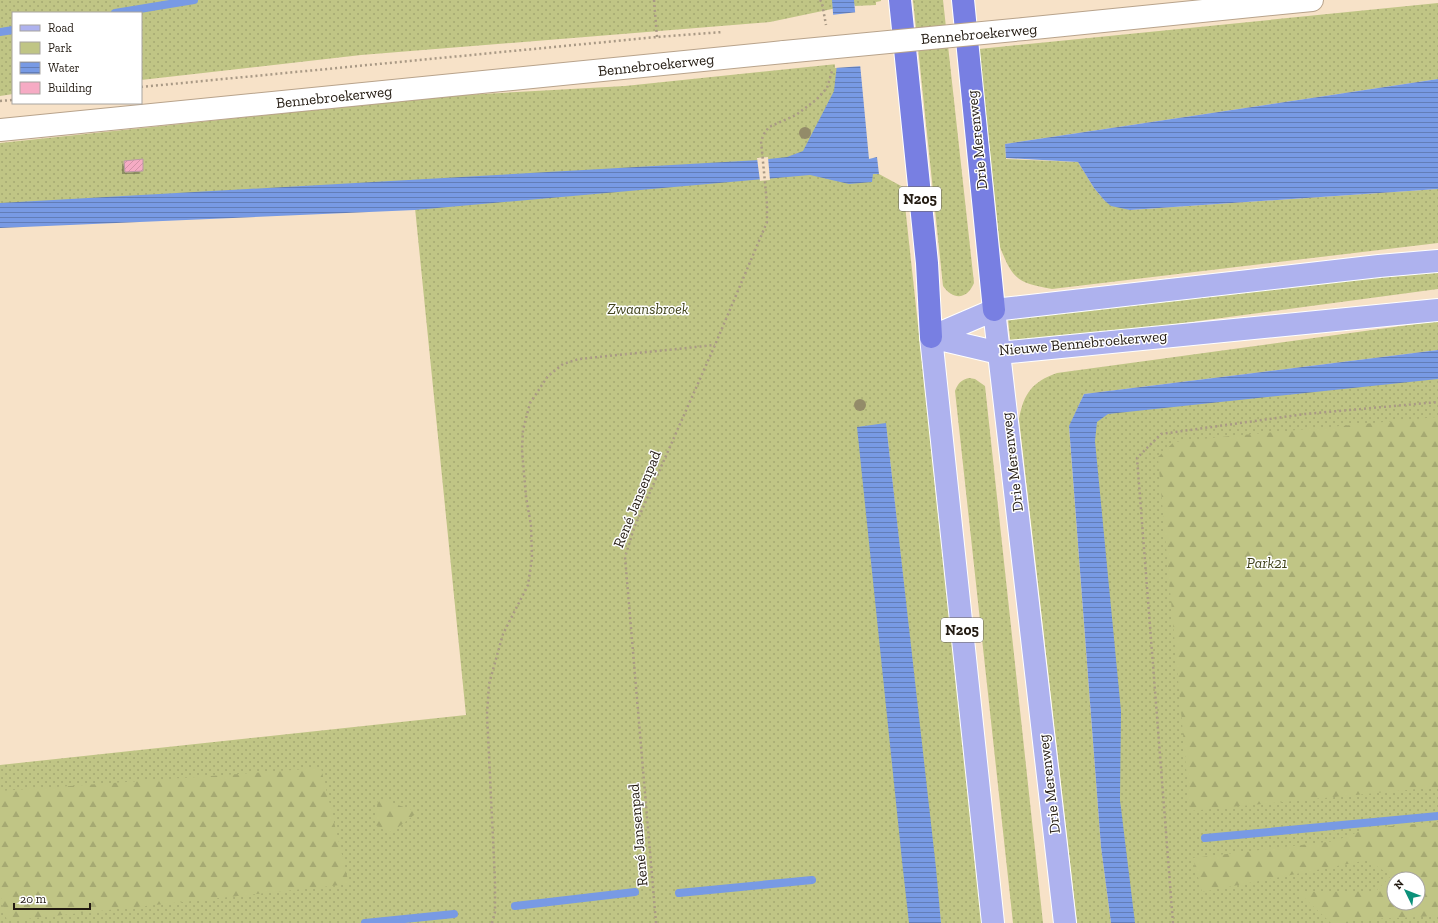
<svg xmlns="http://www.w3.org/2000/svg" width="1438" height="923" viewBox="0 0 1438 923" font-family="'Zilla Slab',serif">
<defs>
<pattern id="green-dots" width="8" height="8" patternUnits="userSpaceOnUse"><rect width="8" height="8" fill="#c0c585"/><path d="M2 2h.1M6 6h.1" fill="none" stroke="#a5a972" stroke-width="1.8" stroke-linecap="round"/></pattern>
<pattern id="forest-firs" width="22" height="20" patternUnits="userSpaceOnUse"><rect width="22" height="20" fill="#c0c585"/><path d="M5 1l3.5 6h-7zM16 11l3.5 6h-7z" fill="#a5a972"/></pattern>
<pattern id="water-rules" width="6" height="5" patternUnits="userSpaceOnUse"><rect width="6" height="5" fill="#789ae4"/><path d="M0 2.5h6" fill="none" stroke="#627db7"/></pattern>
<pattern id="building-hatch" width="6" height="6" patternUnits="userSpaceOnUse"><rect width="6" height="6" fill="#f6abc4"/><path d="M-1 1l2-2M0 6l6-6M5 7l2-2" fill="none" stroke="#d393a7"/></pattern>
<filter id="shadow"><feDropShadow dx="-3.5" dy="3.5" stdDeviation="0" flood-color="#0004"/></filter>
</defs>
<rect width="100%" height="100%" fill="#f7e2c8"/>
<path fill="url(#green-dots)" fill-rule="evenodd" d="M0,0H881V1L876,2V5L855,6L854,4L832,9L833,11L832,9L770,22L361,55L141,80V13H13V94L0,96Z
M913,0H943L974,283C967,300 953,300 943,286Z
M1438,3V79L1005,144L1006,159L1078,162L1094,188L1105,201L1130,210L1438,189V243L1052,289C1018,283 1013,280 1000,247L979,49Z
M837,64L873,174H879L903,187L983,923H941L886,423L929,923H0V765L466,715L414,198L0,216V143L445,96L625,86Z
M1438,262V289L1011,346L1008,320Z
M1438,321V350L1084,394L1069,427L1101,847L1111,923H1077L1019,419C1024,393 1032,382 1057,373Z
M1438,365V923H1123L1086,415ZM1394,879H1418V903H1394Z
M969,378L975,379L985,386L1043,923H1013L955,391C958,383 961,380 969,378Z"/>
<path fill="url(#forest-firs)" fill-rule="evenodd" d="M1438,417V787L1190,811L1158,457L1174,442L1231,436Z
M321,768L349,884L7,921L0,894V791Z
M378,798L418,812L392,832L375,825Z
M1438,822V916L1352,920V923H1331L1298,892L1376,891L1391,876L1368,860L1202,892L1193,858L1335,841L1368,828ZM1394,879H1418V903H1394Z"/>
<path fill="url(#water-rules)" d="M832,0H854L869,159L877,157L879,174H873L872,182L849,184L810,175L415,210L0,228V203L760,160L787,157L803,151L834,91L837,64Z
M1438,79V189L1130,210L1111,206L1105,201L1094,188L1078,162L1006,158L1005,144Z
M1438,350V379L1108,414L1097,422L1095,441L1121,711L1120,800L1135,923H1111L1101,847L1069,426L1084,394Z
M886,423L936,868L941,923H909L903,870L857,427Z"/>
<path fill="#f7e2c8" d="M858,12L863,66L835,68L831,15Z
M768,157L770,180L760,181L757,158Z"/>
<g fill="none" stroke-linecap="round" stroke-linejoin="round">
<path stroke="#789ae4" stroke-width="8" d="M115,13L194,0
M0,32L13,30
M1205,838L1438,816
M679,893L812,880
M515,906L635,892
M365,923L454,914"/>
</g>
<path fill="url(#building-hatch)" stroke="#ba99a3" filter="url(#shadow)" d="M143,159V171L125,172L124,161Z"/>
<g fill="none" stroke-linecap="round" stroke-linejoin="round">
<defs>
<path id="minor" d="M1024,29L1312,0
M0,130L784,52"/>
<path id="major" d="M994,310L1065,923
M931,337L993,923
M931,337L994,310L1379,266L1438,261
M931,337L999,353L1438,310"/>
<path id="highway" d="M900,0L927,263L931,337
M963,0L994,310"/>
</defs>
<use href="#minor" stroke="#b8a38b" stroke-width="24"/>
<use href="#major" stroke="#fff" stroke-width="24"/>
<use href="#highway" stroke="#fff" stroke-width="24"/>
<path stroke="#a99985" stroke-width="2.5" stroke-dasharray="2 3" stroke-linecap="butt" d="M654,0L657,37
M820,0L822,3L826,25
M141,87L657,37L723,32
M0,101L13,100
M492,923L495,912V881L487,714L489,684L503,634L528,585L532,558L531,525L526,497L522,450L523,430L530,403L548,376L563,364L579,359L715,345
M656,923L625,557L634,528L715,345L767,222V204L762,151L761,141L764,134L769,127L796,115L816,100L827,88L832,71
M1173,923L1137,458L1161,434L1305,414L1438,402"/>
<use href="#minor" stroke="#fff" stroke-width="22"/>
<use href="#major" stroke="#aeb2ee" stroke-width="22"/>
<use href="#highway" stroke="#787fe2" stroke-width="22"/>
<defs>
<path id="minor-bridge" d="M784,52L1024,29"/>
</defs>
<use href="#minor-bridge" stroke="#b8a38b" stroke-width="24" stroke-linecap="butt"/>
<use href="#minor-bridge" stroke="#fff" stroke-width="22"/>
</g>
<g fill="#938b69">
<circle cx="805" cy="133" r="6"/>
<circle cx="860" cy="405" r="6"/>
</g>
<g text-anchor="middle" stroke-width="3" stroke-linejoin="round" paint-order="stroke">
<g fill="#fff" stroke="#655f59" stroke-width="1">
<rect x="899" y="187" width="42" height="24" rx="3"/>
<rect x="941" y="618" width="42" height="24" rx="3"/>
</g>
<g font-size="14" font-weight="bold" fill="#231b12">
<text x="920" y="204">N205</text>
<text x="962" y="635">N205</text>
</g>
<g font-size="15" fill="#231b12" stroke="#fff">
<text transform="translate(979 34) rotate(-5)" y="5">Bennebroekerweg</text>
<text transform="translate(656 65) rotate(-6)" y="5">Bennebroekerweg</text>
<text transform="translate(334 97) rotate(-6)" y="5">Bennebroekerweg</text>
<text transform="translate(977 140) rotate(-96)" y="5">Drie Merenweg</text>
<text transform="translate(1083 343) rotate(-5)" y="5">Nieuwe Bennebroekerweg</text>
<text transform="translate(1012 462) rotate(-97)" y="5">Drie Merenweg</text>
<text transform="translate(637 499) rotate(-68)" y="5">René Jansenpad</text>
<text transform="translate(1049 784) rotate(-97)" y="5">Drie Merenweg</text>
<text transform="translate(638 835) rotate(-95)" y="5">René Jansenpad</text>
</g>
<g font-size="15" font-style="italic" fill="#41431c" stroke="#fff">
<text x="648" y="314">Zwaansbroek</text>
<text x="1267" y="568">Park21</text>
</g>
</g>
<rect x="12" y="12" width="130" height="92" fill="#ffffff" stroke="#a7a4a0"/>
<rect x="20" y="25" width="20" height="6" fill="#aeb2ee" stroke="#a7a4a0"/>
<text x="48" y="32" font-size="12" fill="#231b12">Road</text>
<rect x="20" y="42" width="20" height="12" fill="#c0c585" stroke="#a7a4a0"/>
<text x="48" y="52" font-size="12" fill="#231b12">Park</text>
<rect x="20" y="62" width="20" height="12" fill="url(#water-rules)" stroke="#a7a4a0"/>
<text x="48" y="72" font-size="12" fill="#231b12">Water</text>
<rect x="20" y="82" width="20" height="12" fill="#f6abc4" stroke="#a7a4a0"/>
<text x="48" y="92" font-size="12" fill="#231b12">Building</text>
<g transform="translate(1406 891) rotate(313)"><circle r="19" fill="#ffffff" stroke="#a7a4a0"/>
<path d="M0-3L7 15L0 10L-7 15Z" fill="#0c917a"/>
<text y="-6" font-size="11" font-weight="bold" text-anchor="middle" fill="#231b12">N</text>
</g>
<path d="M14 903v6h76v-6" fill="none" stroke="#231b12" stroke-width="2"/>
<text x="20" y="903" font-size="12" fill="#231b12" stroke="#ffffff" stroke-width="3" paint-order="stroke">20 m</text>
</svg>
